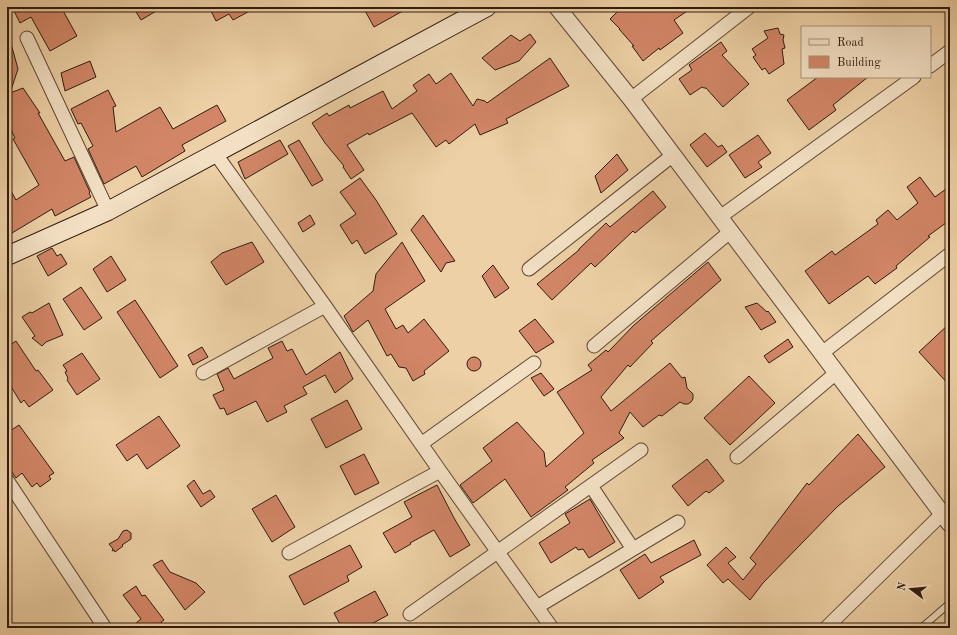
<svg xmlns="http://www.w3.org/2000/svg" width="957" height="635" viewBox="0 0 957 635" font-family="'Old Standard TT',serif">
<rect width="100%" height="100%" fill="#edd0a5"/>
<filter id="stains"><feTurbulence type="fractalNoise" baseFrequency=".005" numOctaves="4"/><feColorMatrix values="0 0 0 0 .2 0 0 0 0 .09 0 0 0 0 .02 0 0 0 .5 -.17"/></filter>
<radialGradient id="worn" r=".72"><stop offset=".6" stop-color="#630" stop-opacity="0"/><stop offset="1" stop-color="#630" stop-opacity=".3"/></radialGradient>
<path fill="#d28667" stroke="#301c10" d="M12,7H61L77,36L50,51L31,17L20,23Z
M133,7H163L141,20Z
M209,7H257L233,20L229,14L216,21Z
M363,7H410L374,27Z
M622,7H693L674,20L683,33L660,50L659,48L643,61L632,46H634L619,29H620L610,19Z
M778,28L780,34L784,35L783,40L785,48L782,49L784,64L769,74L765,68L762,70L753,57L756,55L752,49L768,38L764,31Z
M530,34L536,42L519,61L495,70L482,58L511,35L520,41Z
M10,40L18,69L10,93L23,88L40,113H38L65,161L74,157L90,192L89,193L91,197L55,216L52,209L7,236V184L16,200L39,185L13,139L15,138L7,122V41Z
M721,42L727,51L722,55L749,84L723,107L706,88H704L702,87L690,95L679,79L692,70L689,65Z
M550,58L569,86L506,119L508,123L480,135L475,124L449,144L446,140L436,147L412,113L369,135L368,133L347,145L364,170L351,179L343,167L344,166L325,143L312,123L327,113L329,116L349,105L350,108L383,91L392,109L417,91L413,85L429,74L436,84L451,73L473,106L477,99L485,101L487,103Z
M90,61L96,77L65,91L61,73Z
M818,77H868L833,105L836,110L809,130L787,100Z
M108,90L116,106L113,107L116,132L160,107L173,129L217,105L226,121L182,145L185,151L142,177L136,166L104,184L88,149L93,146L81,123L78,124L71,109Z
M705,133L718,147L722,145L727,152L707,167L690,145Z
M758,135L771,153L758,162L762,167L745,178L729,155Z
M280,140L288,154L245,179L238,162Z
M299,140L323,180L312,186L288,146Z
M617,154L628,170L601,193L595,176Z
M920,177L935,197L950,186V220L928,236L930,237L896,266L897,268L875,284L868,276L829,304L805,271L832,251L835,255L878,224L876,220L888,210L897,220L918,203L907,187Z
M360,178L376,200L397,234L365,254L357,240L352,244L340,225L356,214L340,192Z
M653,191L666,207L635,233L633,231L595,267L591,263L552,300L537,284L579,250V249L606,223L610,227Z
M310,215L315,224L303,232L298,223Z
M423,215L455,261L446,263L441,272L411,230Z
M252,242L264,262L226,285L211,262L222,253Z
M402,242L425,281L385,309L396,329L403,325L408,333L424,319L449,351L424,371L425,374L413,381L406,368L399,367L391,354L387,356L368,320L353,332L344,316L373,291L376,274Z
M52,248L57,256L61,254L67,264L48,276L37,256Z
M111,256L126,280L107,292L93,269Z
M708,262L721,280L651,341L653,343L630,367L628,365L601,397L611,411L670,363L682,378L685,377L687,388L693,394V399L691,402L688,404H684L680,402L662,416L659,415L643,427L630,412L619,433L624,438L592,460L594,463L565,487L568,490L531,517L505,479L473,503L460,485L492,461L483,448L517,422L544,452L546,467L584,433L557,392L592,370L588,365L606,350L608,352L634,325Z
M493,265L509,288L495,298L482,276Z
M81,287L102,318L84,330L63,299Z
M135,300L178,366L160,378L117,312Z
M49,303L63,335L46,342L42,346L32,338L35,336L22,317L30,312L32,313Z
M757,303L767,312L768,311L776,322L761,330L745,307Z
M535,319L554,342L536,353L519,331Z
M950,323V386L919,352Z
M788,339L793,347L769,363L764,356Z
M16,341L36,371L38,370L53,390L29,407L24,400L21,403L7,380V347Z
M282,341L287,351L292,349L306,375L340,352L353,379L335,393L325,375L303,387L307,394L284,406L287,412L267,422L256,401L227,415L224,408L220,409L213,395L224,390L217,374L228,368L234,379L273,358L268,348Z
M202,347L208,357L193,365L188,355Z
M82,353L100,379L77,395L67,380L68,378L65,372L67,371L63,365Z
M467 364a7 7 0 1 1 14 0a7 7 0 1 1-14 0Z
M541,373L554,389L544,396L531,378Z
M749,376L775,403L730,445L704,418Z
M347,400L362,429L326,448L311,419Z
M159,416L180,446L147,469L137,454L127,461L116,445Z
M19,425L54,473L49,476L51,479L40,487L37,483L32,487L22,473L16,478L7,465V433Z
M858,434L885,467L837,507L763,583L750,600L728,579L723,583L707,565L726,547L736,557L728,563L743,580L756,564L750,558L807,483L809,485Z
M364,454L379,483L355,495L340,466Z
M707,459L724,481L709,493L706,491L688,506L672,486Z
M194,480L203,494L210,490L215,497L201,507L187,486Z
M437,485L454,518L470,545L450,557L434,530L410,543L411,544L395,553L383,533L412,517L404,502Z
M276,495L295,527L272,542L252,509Z
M590,499L615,542L589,558L583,549L578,550L576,547L551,563L539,543L570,523L565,514Z
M127,530L131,533V539L122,545L123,546L115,552L114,550L112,551L113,549L109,544L118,539L123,531Z
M694,540L701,555L660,577L664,582L639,599L620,570L645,554L651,563Z
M350,545L362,567L347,576L349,581L304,605L289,576Z
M162,560L170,572L196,583L205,592L185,610L153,565Z
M136,586L142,596L145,595L164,620L161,622L165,628H130L141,619L123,595Z
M375,591L388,615L364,628H342L334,613Z"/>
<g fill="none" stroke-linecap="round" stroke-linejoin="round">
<defs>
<path id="service" d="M921,628L950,603"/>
<path id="minor" d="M27,38L108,211
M930,66L950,51
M631,99L749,7
M215,153L325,306L440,471L552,628
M720,217L914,77
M529,269L673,155
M594,346L731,231
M822,353L950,254
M203,373L325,306
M421,444L534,363
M737,457L836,373
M7,480L105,628
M591,486L633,549
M289,553L440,471
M537,607L678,522
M410,614L641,450
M826,628L943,513"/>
<path id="tertiary" d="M557,7L631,99L950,524"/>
<path id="secondary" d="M7,256L108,211L487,7"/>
</defs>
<use href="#service" stroke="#5f4935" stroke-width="8"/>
<use href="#minor" stroke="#5f4935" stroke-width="15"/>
<use href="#tertiary" stroke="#5f4935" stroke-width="18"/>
<use href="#secondary" stroke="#301c10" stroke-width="20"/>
<use href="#service" stroke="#f3e0c4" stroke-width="6"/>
<use href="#minor" stroke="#f3e0c4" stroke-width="13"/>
<use href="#tertiary" stroke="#f3e0c4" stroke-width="16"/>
<use href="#secondary" stroke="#f3e0c4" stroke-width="18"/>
</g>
<rect width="957" height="635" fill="none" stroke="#edd0a5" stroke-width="24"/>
<rect x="8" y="8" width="941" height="619" fill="none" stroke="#301c10" stroke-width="2"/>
<rect x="12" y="12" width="933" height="611" fill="none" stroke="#301c10"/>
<rect x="801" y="26" width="130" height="52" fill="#f3e0c4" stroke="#a5927c"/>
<rect x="809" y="39" width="20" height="6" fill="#f3e0c4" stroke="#a5927c"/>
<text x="837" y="46" font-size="12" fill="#301c10">Road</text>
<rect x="809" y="56" width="20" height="12" fill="#d28667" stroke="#a5927c"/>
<text x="837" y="66" font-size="12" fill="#301c10">Building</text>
<g transform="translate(911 589) rotate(286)" stroke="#f3e0c4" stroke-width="3" paint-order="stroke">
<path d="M0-3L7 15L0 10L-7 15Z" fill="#301c10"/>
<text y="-6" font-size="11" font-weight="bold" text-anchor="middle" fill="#301c10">N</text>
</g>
<rect width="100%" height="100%" filter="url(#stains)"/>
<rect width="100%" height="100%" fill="url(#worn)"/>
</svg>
